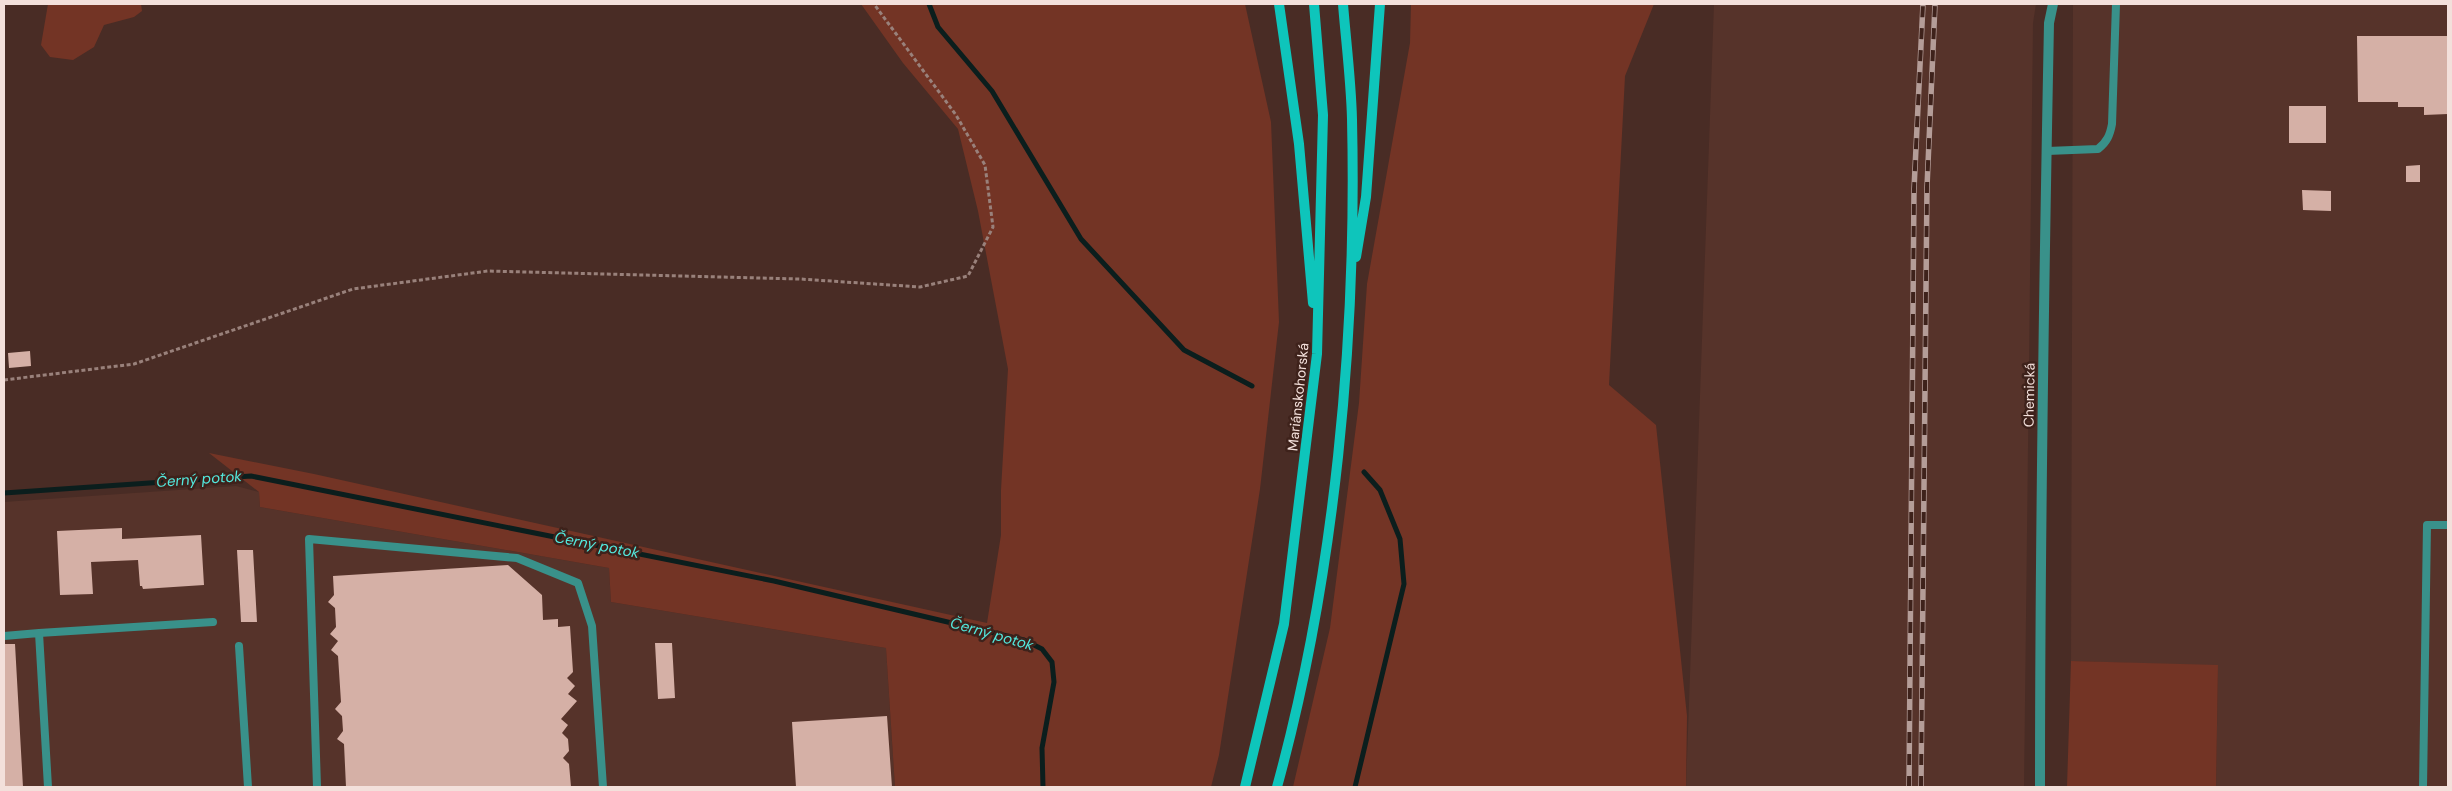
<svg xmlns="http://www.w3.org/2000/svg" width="2452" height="791" viewBox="0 0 2452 791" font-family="'DM Sans',sans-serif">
<rect width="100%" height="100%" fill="#492c25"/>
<path fill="#56332a" d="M1714,4H2036L2033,23L2024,787H1686Z
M2073,4H2448V787H2216L2218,666L2071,661Z
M236,486L259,492L260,507L609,568L611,602L886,648L895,787H4V502Z"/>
<path fill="#733425" d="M48,4H141L142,11L134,17L104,25L94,47L73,60L50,57L41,45Z
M861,4H1245L1271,122L1279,322L1260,489L1219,755L1211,787H895L886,648L611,602L609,568L260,507L259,492L209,453L314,474L987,623L1001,535V490L1008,369L978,211L958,129L903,63Z
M1411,4H1654L1625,76L1609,385L1656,425L1687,716L1686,787H1293L1330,628L1359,403L1367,284L1410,43Z
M2071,661L2218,665L2216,787H2067Z"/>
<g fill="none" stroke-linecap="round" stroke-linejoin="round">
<path stroke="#0b1e1d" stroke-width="5" d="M929,4L938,27L992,91L1081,239L1184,350L1252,386
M4,493L251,476L774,581L1024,640L1042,649L1052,662L1054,682L1042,748L1043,787
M1355,787L1404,584L1400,539L1380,490L1364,472"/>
</g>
<path fill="#d5b0a6" d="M2357,36H2448V114L2424,115V107H2398V102H2358Z
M2289,106H2326V143H2289Z
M2420,165V182H2406V166Z
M2302,190L2331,191V211L2303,210Z
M30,351L31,366L9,368L8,353Z
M122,528V539L201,535L204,585L143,589L142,586H140L138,560L91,562L93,594L60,595L57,531Z
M237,550H253L257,622H241Z
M508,565L542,595L543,620L558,619V627L570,626L573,672L567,678L575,686L568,694L577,701L561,719L568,725L562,733L568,739L569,751L563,758L569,764L571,787H346L344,744L337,739L343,731L342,716L335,709L341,702L338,656L331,650L338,641L330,634L336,627L335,608L328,602L334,595L333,576Z
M655,643H672L675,698L658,699Z
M4,644H15L23,787H4Z
M887,716L892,787H796L792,722Z"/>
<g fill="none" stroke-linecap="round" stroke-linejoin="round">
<path stroke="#99817b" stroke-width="3" stroke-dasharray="4 2.5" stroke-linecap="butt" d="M4,380L134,364L353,289L488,271L800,279L920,287L968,276L993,227L985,165L956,115L874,4"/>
<path stroke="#39918a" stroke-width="8" d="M2047,151L2098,149C2107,142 2110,135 2112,124L2116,4
M39,633L213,622
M4,636L39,633L48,787
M239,646L248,787
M317,787L309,539L517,558L578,583L592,626L603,787
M2423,787L2427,525H2448"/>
<path stroke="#39918a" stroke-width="10" d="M2040,787C2040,532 2044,278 2049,23L2053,4"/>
<path stroke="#0ec5bb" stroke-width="10" d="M1279,4L1299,144L1313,303
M1356,257L1366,197L1380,4
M1245,787L1284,624L1317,354L1323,115L1314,4
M1277,787C1335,576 1357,337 1352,119C1351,80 1346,42 1343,4"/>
<defs>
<path id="rail" d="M1909,787L1914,189L1923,4
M1921,787L1927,187L1935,4"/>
</defs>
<use href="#rail" stroke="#b49d98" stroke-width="5.5"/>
<use href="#rail" stroke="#3e221b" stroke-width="4" stroke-dasharray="11" stroke-linecap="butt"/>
</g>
<g text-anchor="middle" stroke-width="5" stroke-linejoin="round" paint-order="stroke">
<g font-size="14" fill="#f3e0db" stroke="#3e221b">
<text transform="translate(2029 395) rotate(-89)" y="5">Chemická</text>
<text transform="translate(1298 397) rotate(-84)" y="5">Mariánskohorská</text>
</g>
<g font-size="15" font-style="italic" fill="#53e9de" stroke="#3e221b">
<text transform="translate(199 479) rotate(-4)" y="5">Černý potok</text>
<text transform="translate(597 545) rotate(11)" y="5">Černý potok</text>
<text transform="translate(992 634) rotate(16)" y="5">Černý potok</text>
</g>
</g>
<rect width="2452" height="791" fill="none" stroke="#f3e0db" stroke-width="10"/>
</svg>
